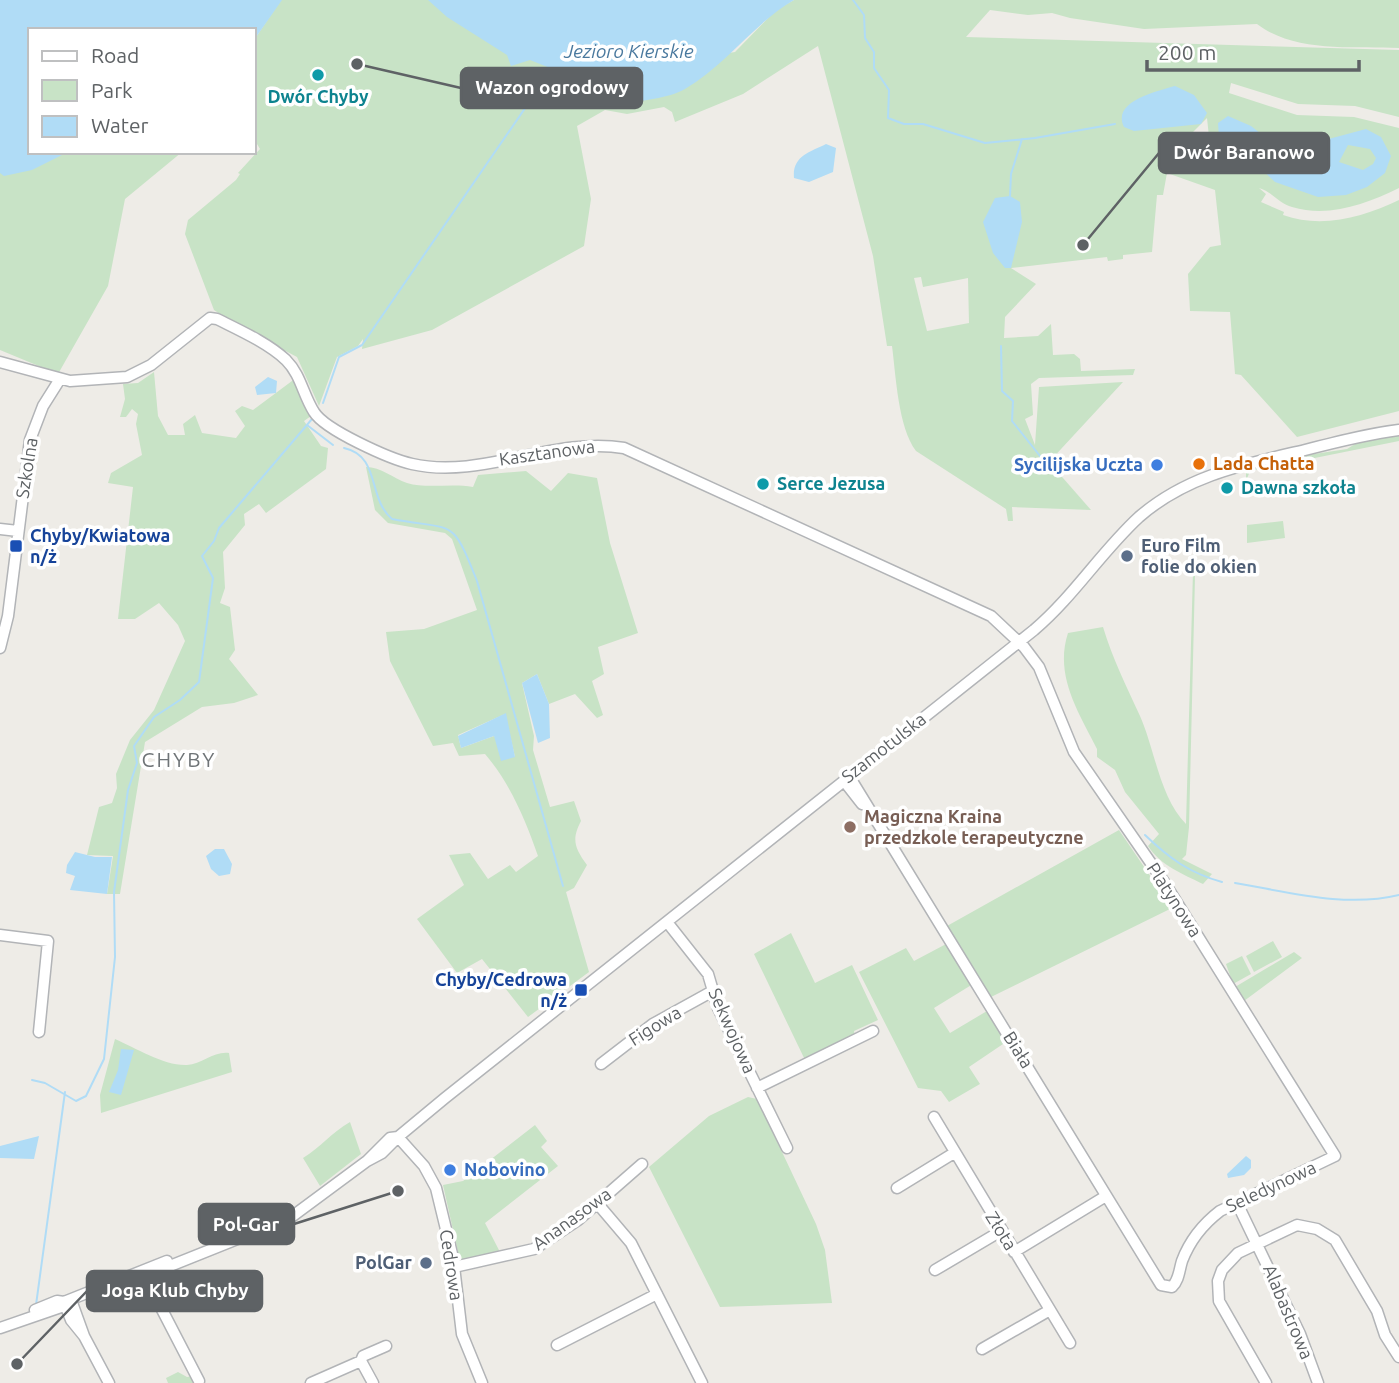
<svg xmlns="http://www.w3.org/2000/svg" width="1399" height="1383" viewBox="0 0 1399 1383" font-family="Ubuntu,sans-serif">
<rect width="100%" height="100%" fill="#eeece7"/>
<path fill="#c8e3c6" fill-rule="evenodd" d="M281,0H432L470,30L575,78L735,52L776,10L794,0H1399V48C1354,46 1295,53 1257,24L1144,29L1070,18L1052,13L1028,15L990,10L966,37L1399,50V117L1355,106L1298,104L1231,83L1229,93L1297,115L1354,117L1399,128V188C1366,204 1329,218 1292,207C1280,204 1271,191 1259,188L1266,194L1261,202L1284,212L1283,215C1322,229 1364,217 1399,200V411L1297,437L1241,375L1235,374L1230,312L1190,311L1188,274L1210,247L1221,245L1215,190L1167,173L1163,195H1157L1152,252L1123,255V259L1108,261L1107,257L1011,268L1036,284L1005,317L1004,338L1038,336L1051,324L1053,355L1074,354L1080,359L1081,371L1135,369L1133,375L1039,378L1031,384L1033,415L1025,419L1035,445L1039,387L1123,382L1049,462L1091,510L1012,507L1013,521H1008L1006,509L916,451C898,427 896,376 892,346H887L873,256L818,46L743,94L675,122L672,112L664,107L627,114L605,110L577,126L591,199L584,246L432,330L362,349L363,339L358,346L337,357L319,406L297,357L240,327L214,310L185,234L188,220L236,180L240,174L238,173L260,149L254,139V40ZM1207,118L1213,174L1191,168L1186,173L1183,168L1189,161L1188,154L1179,146ZM921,277L923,287L968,278L969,323L927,331L914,278Z
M0,139L30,152H182L125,199L108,286L58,374L0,350Z
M154,372L158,416L168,435H185L183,424L195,415L202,433L236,438L245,426L235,411L242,406L253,410L296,378L302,401L311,416L304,421L321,446L328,448L326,469L266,513L259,504L244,514L245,525L223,552L225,588L220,603L230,607L235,650L229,659L258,695L234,703L202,707L145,742L120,894H107L113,856L87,855L99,807L112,803L117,788L116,774L130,740L154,710L185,641L178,625L159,603L135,619H118L133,487L108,483L111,473L142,455L136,424L138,414L132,409L126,417H120L125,399L123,384L138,383Z
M1399,434V441L1250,471L1246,481V470L1301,456L1347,449L1360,441Z
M366,467C381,467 393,478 407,483C426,489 452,483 473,487L478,475L526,471L551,491L568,473L597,478L610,543L638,633L598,647L604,674L592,681L603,715L597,718L575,694L549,704L537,674L522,683L534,736L533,750L550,807L574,801L581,821C571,840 575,848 587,865L574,888L566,892L589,972L528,1017L482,959L457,973L417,919L464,885L449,855L470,853L488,879L510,865L516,872L538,856C526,821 510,783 485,754L459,756L453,743L433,746L390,661L386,632L424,629L477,610L452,539L445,533L388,523L375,510ZM505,714L515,757L494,736L461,748L458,735Z
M1283,521L1285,538L1247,543V525Z
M1194,535H1196L1189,827L1186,855L1182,859L1212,874L1203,884C1183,874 1161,866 1148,846L1159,834L1125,792L1115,770L1097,757V749C1079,713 1054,676 1068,633L1103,627C1113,660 1126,685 1140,716C1155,750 1160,798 1186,824Z
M1119,830L1172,908L991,997L947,926Z
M791,933L815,983L852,965L878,1020L854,1031L855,1036L806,1062L754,954Z
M1273,941L1282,957L1254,972L1246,956Z
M948,943L973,984L934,1008L950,1033L987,1011L1006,1042L969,1067L980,1084L949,1102L941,1091L918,1088L859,972L906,948L914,961Z
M1294,952L1302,958L1244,1001L1235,987Z
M1242,956L1251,974L1233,984L1226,964Z
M115,1039C136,1048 164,1066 187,1065C202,1064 214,1051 229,1053L232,1072L101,1113L100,1095Z
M748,1097L757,1099L816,1224L825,1250L832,1303L720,1307L649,1167L709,1116Z
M350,1122L361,1154L320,1186L303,1158C321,1147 331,1133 350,1122Z
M535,1125L547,1141L541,1147L558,1166L485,1223L501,1254L460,1261L443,1185L463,1181Z
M178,1372L187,1377L194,1376L198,1383H168L166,1378Z"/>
<path fill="#b0dcf6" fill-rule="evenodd" d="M0,0H282L254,40V30H30V152H68L32,170L4,176L0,173Z
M428,0H794C753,24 726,65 685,89C668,99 641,100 622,104L575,78L530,60L511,66L507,55L447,17Z
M1175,86L1194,95L1207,113L1201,124L1134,131L1124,127C1111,101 1158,91 1175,86Z
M1228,116L1251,126L1274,144L1325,140L1366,129L1381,137L1391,156L1385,173L1367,187L1346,195L1318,197L1275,182L1257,165L1219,138L1218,123ZM1348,145L1370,149L1376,158L1373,164L1363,170L1339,162Z
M826,144L836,148L833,172L809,182L794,178C792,156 810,152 826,144Z
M1010,196L1020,202L1022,222L1011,268H1005L993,253L983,222L995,198Z
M268,377L277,381L276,393L257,395L255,387Z
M537,674L549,704L550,738L538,743L522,683Z
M506,713L515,757L501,761L494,736L461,748L458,736Z
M215,849H224L232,864L230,874L219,876L211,869L206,856Z
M75,852L95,857H112L107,894L70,890L75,876L66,873L67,865Z
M121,1049L134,1050L121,1095L109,1092L118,1070Z
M39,1136L34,1159L0,1158V1146Z
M1246,1156L1251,1160V1168L1244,1175L1228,1178L1227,1174Z"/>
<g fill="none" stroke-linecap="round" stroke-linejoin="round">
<path stroke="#b0dcf6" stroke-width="2" d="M853,0L864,15L865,38L874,52V68L889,90L888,118L904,124H923L985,143L1035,138L1115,124
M1010,196L1011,174L1022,139
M1001,346L1002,391L1013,401L1012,421L1056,476
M323,403L339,357L362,345L552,69
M307,425L333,445
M344,448C381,456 367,498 392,519C456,531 451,516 477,581L563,886
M1145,835C1169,858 1189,873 1222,882
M1235,883C1289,892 1345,908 1399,895
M32,1080L45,1083L76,1101L86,1096L104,1059L115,957L114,892L128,790L137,763L134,746L154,717L180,700L199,682L213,578L202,556L214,541L219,528L312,419
M36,1305L65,1092"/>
<defs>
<path id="minor" d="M0,362L70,381L127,377L151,365L210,318L217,319C239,330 268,343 286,360C301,375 303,395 314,412C325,430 390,459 412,464C482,480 554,436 624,448L991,616L1024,647L1039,667L1074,752L1164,882L1335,1156L1220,1211C1203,1224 1190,1240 1182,1261C1179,1271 1179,1280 1172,1287L1161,1285L849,776
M0,529L18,531
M0,648L8,616L30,440L43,406L60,379
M844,781L862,804
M667,922L708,974L718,1008L787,1148
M0,935L48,941L39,1032
M601,1064L653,1024L711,992
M757,1088L873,1031
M934,1117L1070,1343
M398,1137L424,1166L436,1188L453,1258L462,1334L482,1383
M367,1161L382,1153L398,1137L445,1098L1034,630C1074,596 1101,552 1139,517C1187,475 1246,464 1305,450C1336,442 1367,434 1399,430
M897,1188L954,1153
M597,1203L631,1243L702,1383
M1237,1203L1300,1334L1318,1383
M1014,1252L1106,1196
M454,1267L534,1249L578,1220L642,1164
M935,1270L1001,1231
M143,1273L199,1381
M108,1285L145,1276L290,1218L367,1161L390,1138L398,1137
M64,1302L71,1320L84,1336L71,1300
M35,1310L57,1301L64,1302
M0,1328L61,1307L64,1302L167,1261
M84,1336L109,1383
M557,1345L657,1294
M982,1349L1050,1310
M361,1361L363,1356L386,1346
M311,1383L361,1361L373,1383
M1266,1383L1219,1301L1218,1281L1222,1270L1238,1253L1297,1225L1317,1229L1335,1240L1377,1311L1385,1335L1399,1357"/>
</defs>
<use href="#minor" stroke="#b2b4b7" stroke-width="13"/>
<use href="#minor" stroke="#fff" stroke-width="10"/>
</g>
<g fill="#0f9aa8" stroke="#fff" stroke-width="2.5">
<circle cx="318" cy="75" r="7"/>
<circle cx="763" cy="484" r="7"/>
<circle cx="1227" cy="488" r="7"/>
</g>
<circle fill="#e8710a" stroke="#fff" stroke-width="2.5" cx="1199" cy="464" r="7"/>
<g fill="#3f7fe0" stroke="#fff" stroke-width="2.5">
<circle cx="1157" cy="465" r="7"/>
<circle cx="450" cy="1170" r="7"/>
</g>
<g fill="#1a4fb4" stroke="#fff" stroke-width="2.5">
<rect x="9" y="539" width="14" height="14" rx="3.5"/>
<rect x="574" y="983" width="14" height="14" rx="3.5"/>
</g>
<g fill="#5c6f8a" stroke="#fff" stroke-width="2.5">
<circle cx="1127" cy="556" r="7"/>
<circle cx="426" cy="1263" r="7"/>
</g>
<circle fill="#8d6e63" stroke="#fff" stroke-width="2.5" cx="850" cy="827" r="7"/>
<g text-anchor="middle" stroke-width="7" stroke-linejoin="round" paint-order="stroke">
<g font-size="18" font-weight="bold" fill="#0d838f" stroke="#fff" text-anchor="start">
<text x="318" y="103" text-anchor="middle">Dwór Chyby</text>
<text x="777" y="490">Serce Jezusa</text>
<text x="1241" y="494">Dawna szkoła</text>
</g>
<g font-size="18" fill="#5e6265" stroke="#fff">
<text transform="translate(547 453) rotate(-8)" y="6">Kasztanowa</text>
<text transform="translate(27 468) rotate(-81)" y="6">Szkolna</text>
<text transform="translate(884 748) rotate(-38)" y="6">Szamotulska</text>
<text transform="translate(1174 900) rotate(57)" y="6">Platynowa</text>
<text transform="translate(655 1026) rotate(-32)" y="6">Figowa</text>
<text transform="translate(732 1031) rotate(66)" y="6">Sekwojowa</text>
<text transform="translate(1018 1050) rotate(58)" y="6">Biała</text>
<text transform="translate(1271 1187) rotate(-25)" y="6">Seledynowa</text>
<text transform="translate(572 1219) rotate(-36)" y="6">Ananasowa</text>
<text transform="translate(1001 1231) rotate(58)" y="6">Złota</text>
<text transform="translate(451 1265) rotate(81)" y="6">Cedrowa</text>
<text transform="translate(1288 1312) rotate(67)" y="6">Alabastrowa</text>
</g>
<g font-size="18" font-weight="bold" fill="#c56008" stroke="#fff" text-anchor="start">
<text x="1213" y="470">Lada Chatta</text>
</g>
<g font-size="18" font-weight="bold" fill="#366cbe" stroke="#fff" text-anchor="end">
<text x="1143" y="471">Sycilijska Uczta</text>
<text x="464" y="1176" text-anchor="start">Nobovino</text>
</g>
<g font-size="18" font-weight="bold" fill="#164399" stroke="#fff" text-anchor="start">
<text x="30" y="542">Chyby/Kwiatowa<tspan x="30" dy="21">n/ż</tspan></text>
<text x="567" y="986" text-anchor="end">Chyby/Cedrowa<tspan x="567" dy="21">n/ż</tspan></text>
</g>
<g font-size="18" font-weight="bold" fill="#4e5e75" stroke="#fff" text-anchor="start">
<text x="1141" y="552">Euro Film<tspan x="1141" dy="21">folie do okien</tspan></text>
<text x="412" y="1269" text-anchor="end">PolGar</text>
</g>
<g font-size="18" font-weight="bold" fill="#785e54" stroke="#fff" text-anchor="start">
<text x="864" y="823">Magiczna Kraina<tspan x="864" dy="21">przedzkole terapeutyczne</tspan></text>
</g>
<g font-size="19" font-style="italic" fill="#4a799e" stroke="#fff">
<text x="629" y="58">Jezioro Kierskie</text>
</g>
<g font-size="21" letter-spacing="2" fill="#6f7477" stroke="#fff">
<text x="179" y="767">CHYBY</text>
</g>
</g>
<path fill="none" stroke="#5e6265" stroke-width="2.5" d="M357 64L461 88M1083 245L1159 153M398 1191L294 1224M17 1364L87 1291"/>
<g fill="#5e6265" stroke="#fff" stroke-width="2.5">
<circle cx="357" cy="64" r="7"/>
<circle cx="1083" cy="245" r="7"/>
<circle cx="398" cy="1191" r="7"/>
<circle cx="17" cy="1364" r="7"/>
</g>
<g fill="#5e6265" stroke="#5e6265" stroke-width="2.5">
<rect x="461" y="68" width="181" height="40" rx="7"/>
<rect x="1159" y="133" width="170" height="40" rx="7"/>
<rect x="199" y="1204" width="95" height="40" rx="7"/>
<rect x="87" y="1271" width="175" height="40" rx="7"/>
</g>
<g font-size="19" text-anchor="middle" font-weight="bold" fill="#fff">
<text x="552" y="94">Wazon ogrodowy</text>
<text x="1244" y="159">Dwór Baranowo</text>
<text x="246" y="1231">Pol-Gar</text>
<text x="175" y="1297">Joga Klub Chyby</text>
</g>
<rect x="28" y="28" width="228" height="126" fill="#ffffff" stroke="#bfc0c1" stroke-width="2"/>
<rect x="42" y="51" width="35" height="10" fill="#ffffff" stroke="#bfc0c1" stroke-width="2"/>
<text x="91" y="63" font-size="21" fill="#5e6265">Road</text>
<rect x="42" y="80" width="35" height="21" fill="#c8e3c6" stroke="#bfc0c1" stroke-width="2"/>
<text x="91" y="98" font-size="21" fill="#5e6265">Park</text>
<rect x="42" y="116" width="35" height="21" fill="#b0dcf6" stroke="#bfc0c1" stroke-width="2"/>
<text x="91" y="133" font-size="21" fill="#5e6265">Water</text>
<path d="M1147 60v10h212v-10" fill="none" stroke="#5e6265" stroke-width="3.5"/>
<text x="1158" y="60" font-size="21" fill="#5e6265" stroke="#ffffff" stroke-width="5" paint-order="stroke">200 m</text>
</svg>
